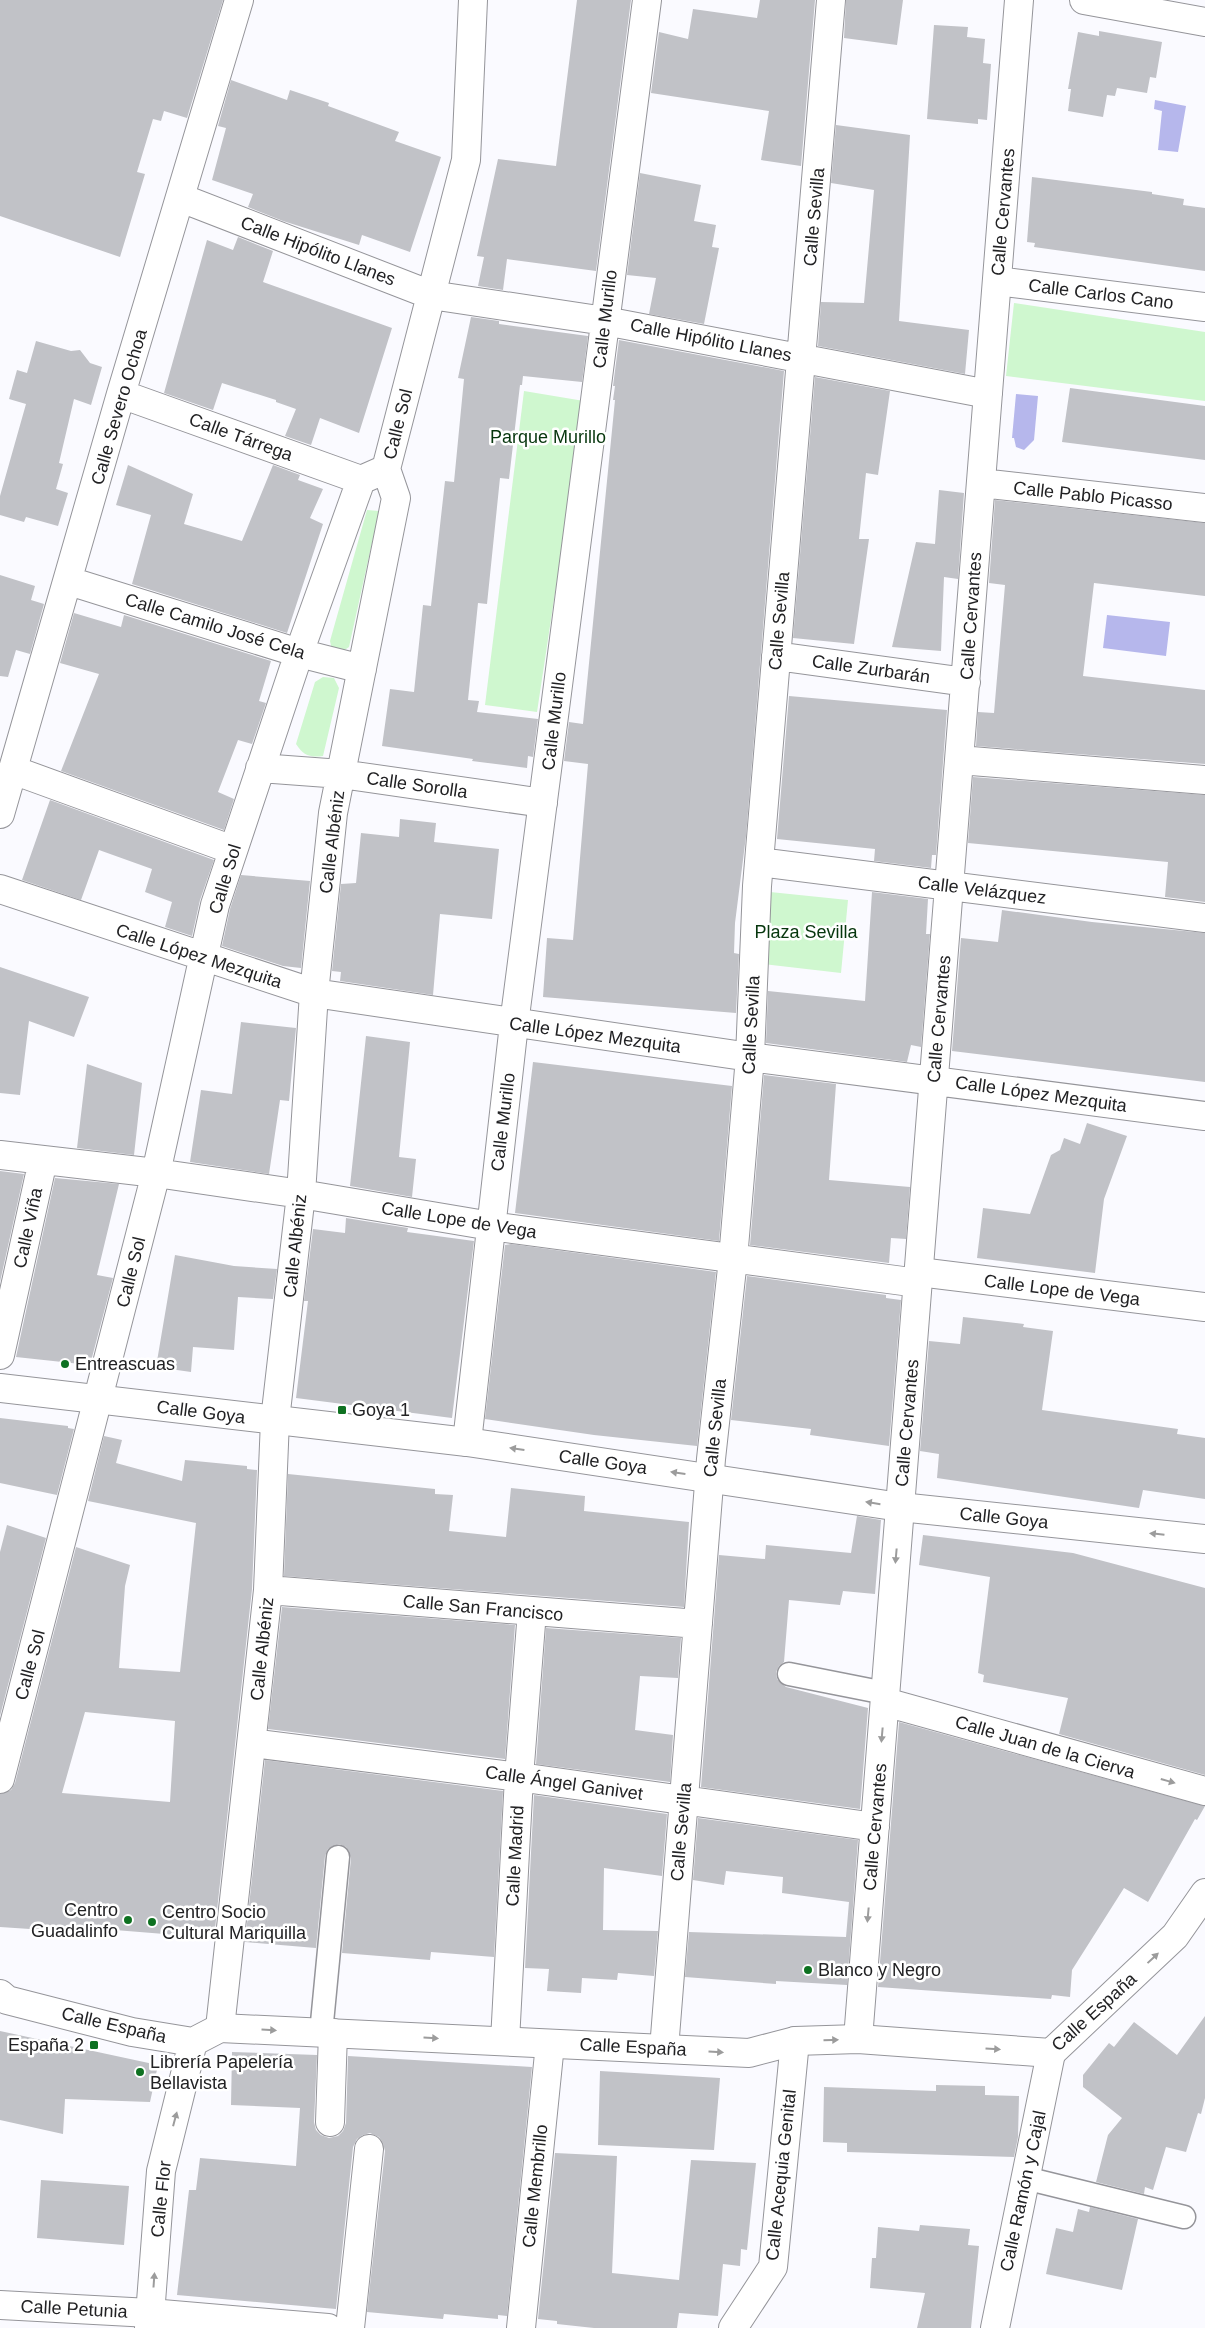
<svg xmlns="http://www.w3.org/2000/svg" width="1205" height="2328" viewBox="0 0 1205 2328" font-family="Arial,sans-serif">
<rect width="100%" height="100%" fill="#fafaff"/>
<path fill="#cff7cf" d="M1014,303L1205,332V401L1006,376Z
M524,391L584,401L537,712L485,705Z
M367,510L379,511L349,647L340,653L332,650L330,641Z
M323,677L334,678L339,688L323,756C310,758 303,755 296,744L315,682Z
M770,892L848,900L841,973L763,964Z"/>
<path fill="#b6b7ec" d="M1155,100L1186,106L1178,152L1158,150L1162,111L1154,109Z
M1016,394L1038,396L1034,440L1024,450L1016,447L1014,438H1012Z
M1107,615L1170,622L1166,656L1103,648Z"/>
<path fill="#c1c2c7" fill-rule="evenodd" d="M0,0H223L187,118L164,111L161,121L153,119L137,172L145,174L120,257L0,216Z
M577,0H631L596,271L507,259L503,290L478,286L484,257L477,256L498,159L556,166Z
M760,0H815L801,166L761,160L769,111L651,93L659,32L688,39L693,9L757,18Z
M846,0H903L897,45L844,38Z
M934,25L968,27L967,37L985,39L983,63L991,64L987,120L978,119V124L927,119Z
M1099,31L1162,42L1156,78L1150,77L1147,93L1117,88L1115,96L1107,95L1103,117L1068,111L1071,89H1068L1078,32L1099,36Z
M231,80L287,100L290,90L329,103L328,106L399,132L395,141L441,157L410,252L362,235L359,245L283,221L248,207L253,194L212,180L226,128L218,126Z
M836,125L910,135L899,321L969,330L965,374L818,346L821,302L864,303L874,190L831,183Z
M640,173L701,185L694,221L716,225L712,247L719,248L704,324L649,314L656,278L627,275Z
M1032,177L1152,192V194L1184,199L1183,205L1205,208V271L1034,247L1035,243L1027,242Z
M238,237L273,251L263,282L392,328L359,433L320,418L311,445L285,436L296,409L276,402V400L222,383L213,410L164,393L207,240L233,250Z
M471,317L499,321V324L588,336L582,382L523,376L522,385H520L509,479L500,478L487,604L478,603L468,700L479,701L477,712L538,719L533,757L528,756L527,768L472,761L473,759L382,746L390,689L414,692L423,605L431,606L445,481L454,482L464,379L458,378Z
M619,340L784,371L746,836L735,923L734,953L739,954L736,1013L543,997L547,938L573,940L588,764L564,761L569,722L583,724L615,400H613L615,386H613Z
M36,341L71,351L80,350L90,363L102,367L91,405L74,399L59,463L63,464L56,489L68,493L58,526L26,517L24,522L0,515V496L26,404L9,399L17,370L27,373Z
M815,377L890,391L878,475L866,473L859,539H869L854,644L793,638Z
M1070,388L1205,406V460L1062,442Z
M128,465L193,494L184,524L242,541L273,465L300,475L298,480L323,489L310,518L323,524L287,633L132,584L151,515L116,505Z
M939,490L964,493L958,579L944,577L941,651L892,647L916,542L935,544Z
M995,500L1205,523V596L1094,583L1083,676L1205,690V764L976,746L978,712L994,713L1005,585L989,583Z
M0,575L35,586L31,600L44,604L30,654L16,650L8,677L0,676Z
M74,613L121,627L124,615L271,661L259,701L266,703L252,744L238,740L218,792L234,799L224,830L61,771L99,674L60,663Z
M789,696L947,710L936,855H932L931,868L874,861L875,849L777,839Z
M973,777L1205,795V902L1165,897L1168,862L968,843Z
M50,800L214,860L200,900L192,936L165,927L172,902L145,892L152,869L99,850L81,900L22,880Z
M400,819L436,823L434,842L499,849L492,919L440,914L433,995L340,981L341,972L332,971L341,884L356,883L361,833L399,837Z
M241,875L310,881L301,968L283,966L222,946L230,909Z
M872,892L928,899L926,934H930L921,1047L911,1045L907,1062L766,1043L768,991L865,1001Z
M1002,910L1092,922L1205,933V1082L952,1051L961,938L998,942Z
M0,967L89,997L74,1037L29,1021L20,1095L0,1093Z
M241,1022L296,1028L289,1101L280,1100L269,1174L190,1162L201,1090L232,1094Z
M366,1036L410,1042L399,1157L416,1159L412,1197L350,1186Z
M533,1062L732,1086L719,1241L515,1213Z
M87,1064L142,1083L134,1155L77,1148Z
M764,1075L836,1084L829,1180L910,1187L906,1239L891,1238L889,1263L750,1245Z
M1087,1123L1127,1136L1104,1199L1095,1273L977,1258L983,1208L1030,1214L1051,1155L1060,1150L1064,1138L1080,1144Z
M0,1171L24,1174L0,1282Z
M55,1178L119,1184L97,1275L113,1278L90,1365L16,1357Z
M346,1218L408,1228L407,1232L474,1241L452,1418L296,1398L308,1301H304L313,1229L345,1233Z
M511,1244L716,1272L697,1446L594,1435L485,1419L505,1245Z
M175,1255L234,1266L277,1269L273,1299L238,1297L234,1350L193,1347L191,1372L156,1367Z
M747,1276L886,1295V1298L901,1300L889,1446L810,1435L811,1429L731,1420Z
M963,1317L1024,1324L1023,1327L1053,1331L1042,1410L1178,1429L1177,1434L1205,1438V1499L1143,1490L1139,1508L937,1478L939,1454L920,1451L929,1341L960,1344Z
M0,1418L68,1426V1428L74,1429L57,1495L0,1483Z
M104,1436L122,1440L116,1463L182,1481L185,1460L247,1466V1469L257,1470L252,1589L214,1938L90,1928V1933L0,1927V1794L11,1790L15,1783L76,1547L130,1565L125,1586L119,1668L180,1672L196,1523L88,1501ZM85,1712L175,1721L170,1802L62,1793Z
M288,1474L435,1489V1494L453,1495L449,1531L506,1537L511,1488L585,1496L584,1511L689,1522L684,1607L284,1576Z
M857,1516L881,1520L875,1594L843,1591L840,1605L789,1600L784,1662L779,1666L776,1672L777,1679L786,1687L868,1708L860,1809L701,1787L719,1555L765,1559L766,1545L851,1553Z
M7,1525L46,1538L0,1716V1552Z
M923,1535L1073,1553L1205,1588V1775L1059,1734L1068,1698L983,1682L984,1675L978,1673L990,1577L919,1565Z
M282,1607L515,1625L505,1759L268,1729Z
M546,1628L681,1638L678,1678L640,1676L635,1730L673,1735L670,1782L536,1764Z
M899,1722L1205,1806L1197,1820L1195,1819L1148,1902L1124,1888L1072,1970L1070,1997L1052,1995L1051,1999L878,1987Z
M265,1760L503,1791L494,1957L431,1952L430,1960L342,1953L351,1858L346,1847L339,1844L328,1849L325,1856L316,1948L245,1942Z
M534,1795L667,1814L662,1876L604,1868L603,1930L658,1931L654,1976L618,1973L617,1980L582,1978L581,1993L547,1991L549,1969L525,1968Z
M698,1818L858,1840L847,1985L776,1981V1984L685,1977L689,1932L846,1937L849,1902L782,1893L783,1877L726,1871L724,1885L693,1880Z
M1205,2016V2098L1201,2114L1198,2113L1186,2152L1166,2147L1153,2190L1145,2187L1144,2194L1096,2182L1108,2135L1122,2118L1083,2087V2075L1109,2043L1114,2047L1134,2022L1177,2055Z
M0,2031L158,2065L150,2102L65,2099L63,2134L0,2120Z
M232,2052L317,2055L314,2122L316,2130L321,2135L329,2138L338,2136L343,2131L346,2123L348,2056L532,2067L507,2316L498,2315V2319L444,2314L443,2319L367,2312L385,2151L383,2143L379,2137L370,2133L363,2135L357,2139L353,2147L336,2309L177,2295L189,2190H196L200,2158L296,2166L300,2108L231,2105Z
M600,2071L720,2078L714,2150L598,2145Z
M936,2085L985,2086V2095L1019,2096L1018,2137L1014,2157L847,2152V2143L823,2142L824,2087L936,2091Z
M555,2153L617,2156L612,2273L679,2280L691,2160L756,2163L747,2250L741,2249L740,2266L723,2264L718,2316L679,2313L677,2328H594L557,2324V2321L538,2319Z
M41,2180L129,2186L124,2245L37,2238Z
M1090,2207L1138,2219L1122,2290L1046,2274L1056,2228L1073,2232L1078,2209L1089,2212Z
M920,2225L970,2229L968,2245L979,2246L971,2328H917L925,2293L870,2288L872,2258H876L878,2227L919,2231Z"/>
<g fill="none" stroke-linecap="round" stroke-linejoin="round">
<defs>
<path id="service" d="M789,1674L885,1693
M321,2033L338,1857
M1025,2178L1184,2217"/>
<path id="pedestrian" d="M919,1272L1205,1307
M330,2122L333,2033"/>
<path id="minor" d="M1084,0L1205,22
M181,198L431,295L605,321L988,394
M997,281L1205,307
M121,394L361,480
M981,483L1205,508
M69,581L299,653L362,669
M776,656L966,682
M959,760L1205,780
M260,768L341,774L543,803
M13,770L233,850
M0,814L121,394L239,0
M759,862L1205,918
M0,889L314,993L750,1057L1205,1116
M0,1155L156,1173L301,1194L491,1226L918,1283
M0,1355L43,1160
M467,1442L514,1024L647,0
M268,1590L698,1624
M885,1702L1205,1791
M252,1743L519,1777L875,1827
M0,1779L156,1173L215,905L299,653L361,480L386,469L466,160L473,0
M220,2028L268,1590L275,1420L301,1194L314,993L333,813L396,498L386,469
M858,2039L1019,0
M505,2041L519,1777L532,1611
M664,2049L711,1459L733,1259L750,1057L757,886L831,0
M0,2305L150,2313L328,2328
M350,2328L369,2149
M521,2328L550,2044
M733,2328L773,2267L795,2041
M995,2328L1051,2053"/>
<path id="tertiary" d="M0,1388L467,1442L900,1507L1205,1539
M0,1994L7,2000L132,2032L193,2042L220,2028L749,2053L795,2041L858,2039L1051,2053L1175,1936L1205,1893
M149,2328L161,2171L193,2042"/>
</defs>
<use href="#service" stroke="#95959a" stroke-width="25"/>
<use href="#pedestrian" stroke="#95959a" stroke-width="30"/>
<use href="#minor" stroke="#95959a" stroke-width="30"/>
<use href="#tertiary" stroke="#95959a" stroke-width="30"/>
<use href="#service" stroke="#fff" stroke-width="22"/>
<use href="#pedestrian" stroke="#fff" stroke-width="28"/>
<use href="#minor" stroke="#fff" stroke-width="28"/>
<use href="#tertiary" stroke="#fff" stroke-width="28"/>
</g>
<defs><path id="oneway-solid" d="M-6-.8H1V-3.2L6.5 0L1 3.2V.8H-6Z" transform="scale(1.25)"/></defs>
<g fill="#9c9c9c">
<use href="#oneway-solid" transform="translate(517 1449) rotate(-172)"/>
<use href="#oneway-solid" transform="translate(678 1473) rotate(-172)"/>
<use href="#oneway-solid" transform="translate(873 1503) rotate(-171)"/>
<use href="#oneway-solid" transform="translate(1157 1534) rotate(-174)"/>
<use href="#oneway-solid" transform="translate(896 1556) rotate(95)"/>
<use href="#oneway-solid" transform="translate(882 1735) rotate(95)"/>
<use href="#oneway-solid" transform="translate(1168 1781) rotate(16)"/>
<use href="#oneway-solid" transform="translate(868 1915) rotate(95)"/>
<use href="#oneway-solid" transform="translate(1153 1958) rotate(-43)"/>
<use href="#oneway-solid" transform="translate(269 2030) rotate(3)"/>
<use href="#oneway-solid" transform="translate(431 2038) rotate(3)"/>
<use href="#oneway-solid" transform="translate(831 2040) rotate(-2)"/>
<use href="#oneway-solid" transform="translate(993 2049) rotate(4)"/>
<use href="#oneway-solid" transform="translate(716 2052) rotate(3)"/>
<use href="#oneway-solid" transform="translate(175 2119) rotate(-75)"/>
<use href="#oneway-solid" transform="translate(154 2280) rotate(-86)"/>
</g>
<g fill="#0e7121" stroke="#fff" stroke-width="2">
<circle cx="65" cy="1364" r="5"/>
<rect x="337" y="1405" width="10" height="10" rx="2.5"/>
<circle cx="128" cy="1920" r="5"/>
<circle cx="152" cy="1922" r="5"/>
<circle cx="808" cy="1970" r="5"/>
<rect x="89" y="2040" width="10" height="10" rx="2.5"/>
<circle cx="140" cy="2072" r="5"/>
</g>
<g text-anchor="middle" stroke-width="5" stroke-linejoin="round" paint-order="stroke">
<g font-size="18" fill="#222224" stroke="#fff">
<text transform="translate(1003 212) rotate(-85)" y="6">Calle Cervantes</text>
<text transform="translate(814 217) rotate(-85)" y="6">Calle Sevilla</text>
<text transform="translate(318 251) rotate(21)" y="6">Calle Hipólito Llanes</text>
<text transform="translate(1101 294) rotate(7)" y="6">Calle Carlos Cano</text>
<text transform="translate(605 319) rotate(-83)" y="6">Calle Murillo</text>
<text transform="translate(711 340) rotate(11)" y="6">Calle Hipólito Llanes</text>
<text transform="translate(119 407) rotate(-74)" y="6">Calle Severo Ochoa</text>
<text transform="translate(398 424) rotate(-76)" y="6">Calle Sol</text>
<text transform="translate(241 437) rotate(20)" y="6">Calle Tárrega</text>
<text transform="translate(1093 496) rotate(6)" y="6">Calle Pablo Picasso</text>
<text transform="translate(971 616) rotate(-86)" y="6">Calle Cervantes</text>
<text transform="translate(779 621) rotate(-85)" y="6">Calle Sevilla</text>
<text transform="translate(215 626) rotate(17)" y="6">Calle Camilo José Cela</text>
<text transform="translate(871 669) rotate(8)" y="6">Calle Zurbarán</text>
<text transform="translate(554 721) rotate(-83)" y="6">Calle Murillo</text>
<text transform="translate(417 785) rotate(8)" y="6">Calle Sorolla</text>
<text transform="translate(332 842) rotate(-83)" y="6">Calle Albéniz</text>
<text transform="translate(225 879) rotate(-73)" y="6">Calle Sol</text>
<text transform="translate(982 890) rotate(7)" y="6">Calle Velázquez</text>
<text transform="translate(199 956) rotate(18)" y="6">Calle López Mezquita</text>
<text transform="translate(939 1019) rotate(-85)" y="6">Calle Cervantes</text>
<text transform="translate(751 1025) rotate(-87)" y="6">Calle Sevilla</text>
<text transform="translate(595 1035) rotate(8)" y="6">Calle López Mezquita</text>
<text transform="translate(1041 1094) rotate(8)" y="6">Calle López Mezquita</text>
<text transform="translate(503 1122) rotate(-83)" y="6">Calle Murillo</text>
<text transform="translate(459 1220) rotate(9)" y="6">Calle Lope de Vega</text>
<text transform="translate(28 1228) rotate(-78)" y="6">Calle Viña</text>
<text transform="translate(295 1246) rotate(-84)" y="6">Calle Albéniz</text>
<text transform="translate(131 1272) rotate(-76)" y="6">Calle Sol</text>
<text transform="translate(1062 1290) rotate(7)" y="6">Calle Lope de Vega</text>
<text transform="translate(201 1412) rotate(7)" y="6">Calle Goya</text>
<text transform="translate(907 1423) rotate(-85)" y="6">Calle Cervantes</text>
<text transform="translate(715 1428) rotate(-84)" y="6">Calle Sevilla</text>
<text transform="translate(603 1462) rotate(8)" y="6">Calle Goya</text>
<text transform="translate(1004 1518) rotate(6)" y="6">Calle Goya</text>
<text transform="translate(483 1608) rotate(5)" y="6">Calle San Francisco</text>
<text transform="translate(262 1649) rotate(-84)" y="6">Calle Albéniz</text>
<text transform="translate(30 1665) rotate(-75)" y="6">Calle Sol</text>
<text transform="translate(1045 1747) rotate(16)" y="6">Calle Juan de la Cierva</text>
<text transform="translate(564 1783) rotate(8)" y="6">Calle Ángel Ganivet</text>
<text transform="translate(875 1827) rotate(-85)" y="6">Calle Cervantes</text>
<text transform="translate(681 1832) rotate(-85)" y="6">Calle Sevilla</text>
<text transform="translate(515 1856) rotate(-87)" y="6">Calle Madrid</text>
<text transform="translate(1094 2012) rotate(-42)" y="6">Calle España</text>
<text transform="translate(114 2025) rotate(13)" y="6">Calle España</text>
<text transform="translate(633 2047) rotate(3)" y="6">Calle España</text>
<text transform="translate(781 2175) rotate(-84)" y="6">Calle Acequia Genital</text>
<text transform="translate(535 2186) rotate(-84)" y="6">Calle Membrillo</text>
<text transform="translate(1023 2191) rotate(-78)" y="6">Calle Ramón y Cajal</text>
<text transform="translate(161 2199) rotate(-84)" y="6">Calle Flor</text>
<text transform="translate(74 2309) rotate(3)" y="6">Calle Petunia</text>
</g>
<g font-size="18" fill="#06360d" stroke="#fff">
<text x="548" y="443">Parque Murillo</text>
<text x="806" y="938">Plaza Sevilla</text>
</g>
<g font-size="18" fill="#222224" stroke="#fff" text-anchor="start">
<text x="75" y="1370">Entreascuas</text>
<text x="352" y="1416">Goya 1</text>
<text x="118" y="1916" text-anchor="end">Centro<tspan x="118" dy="21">Guadalinfo</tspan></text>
<text x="162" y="1918">Centro Socio<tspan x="162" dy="21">Cultural Mariquilla</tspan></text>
<text x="818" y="1976">Blanco y Negro</text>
<text x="84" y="2051" text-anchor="end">España 2</text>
<text x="150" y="2068">Librería Papelería<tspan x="150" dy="21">Bellavista</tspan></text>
</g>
</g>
</svg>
